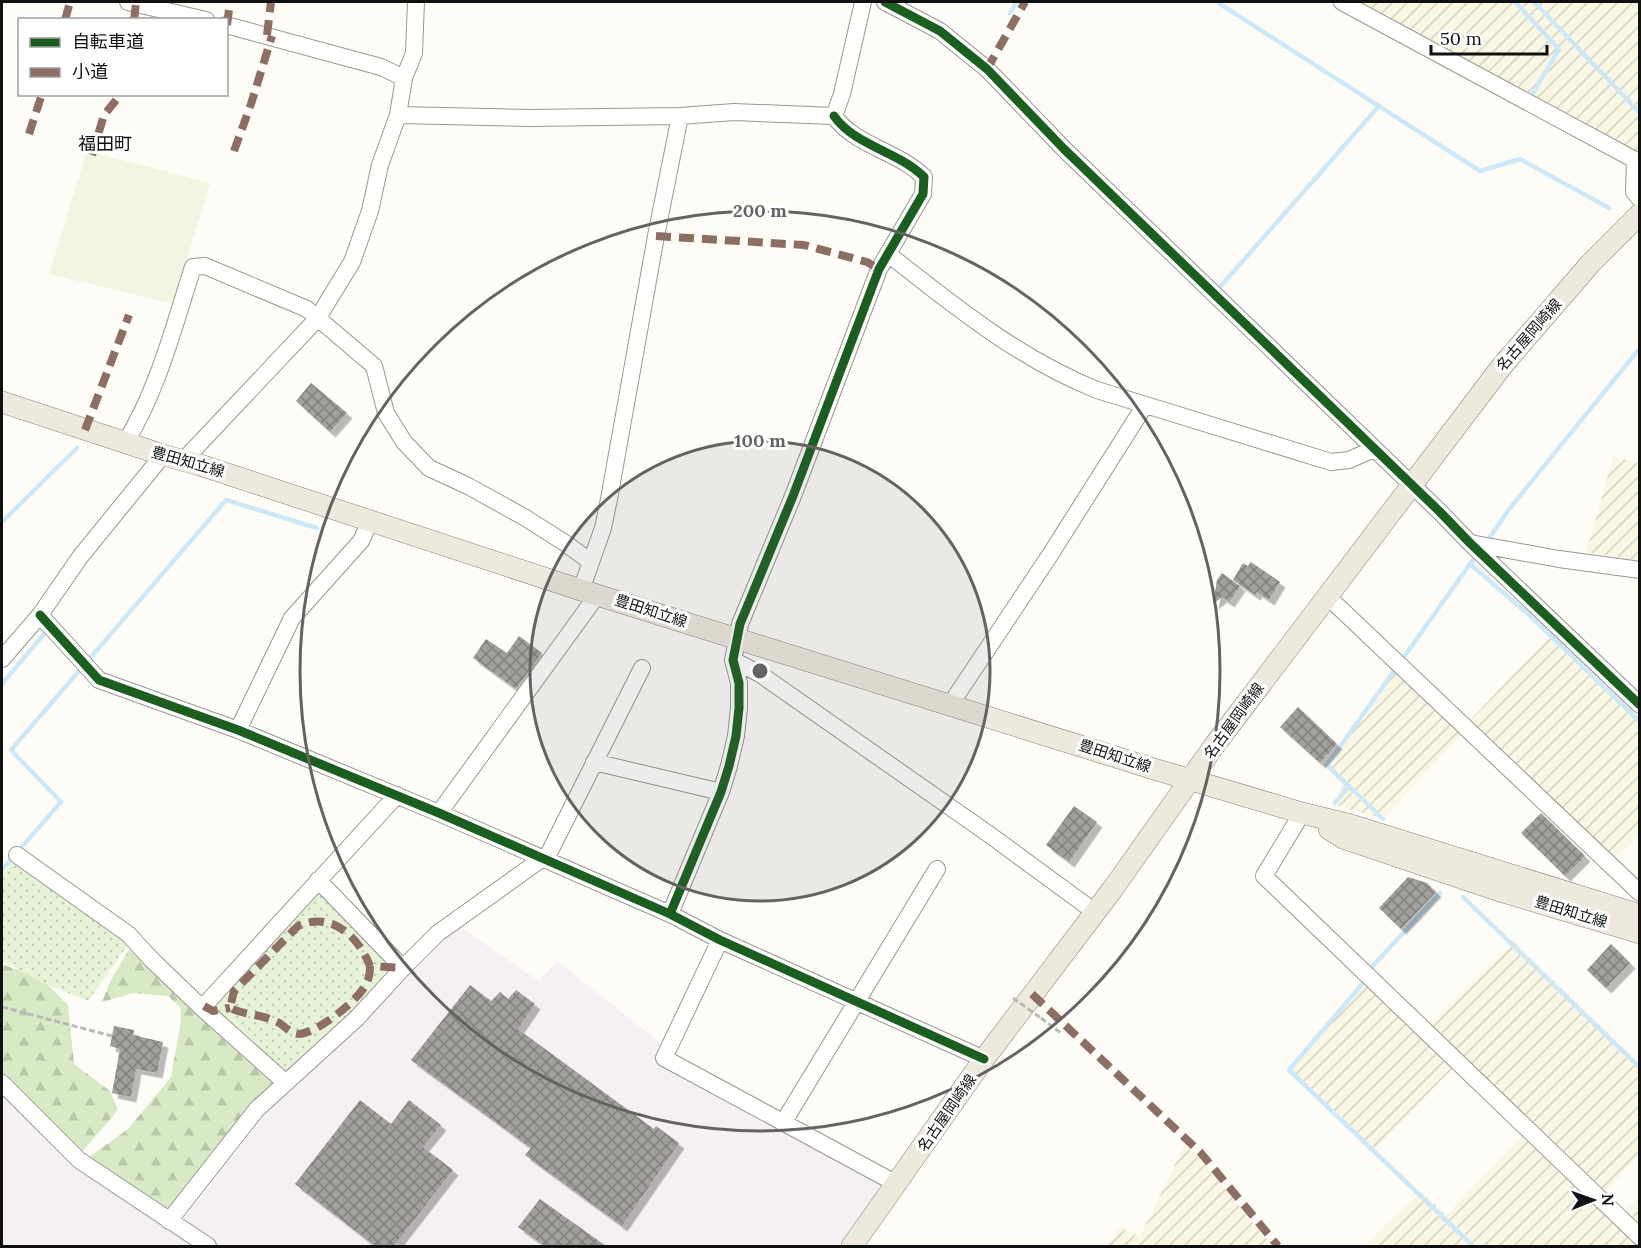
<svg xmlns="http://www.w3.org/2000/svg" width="1641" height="1248" viewBox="0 0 1641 1248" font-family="Lora,'Noto Sans JP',serif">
<defs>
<pattern id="farmland-furrows" width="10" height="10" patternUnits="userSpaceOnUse" patternTransform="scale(1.5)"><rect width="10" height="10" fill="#f9f7e4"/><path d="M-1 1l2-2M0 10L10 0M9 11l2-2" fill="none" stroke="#d4d3c3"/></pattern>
<pattern id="forest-firs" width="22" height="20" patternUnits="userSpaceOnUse" patternTransform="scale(1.5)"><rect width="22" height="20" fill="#d8eac5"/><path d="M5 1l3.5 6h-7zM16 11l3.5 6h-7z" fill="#b8c8a8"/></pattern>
<pattern id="park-dots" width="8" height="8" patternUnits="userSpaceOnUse" patternTransform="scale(1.5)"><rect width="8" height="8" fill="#e7f3d7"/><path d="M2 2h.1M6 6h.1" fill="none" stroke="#c5cfb8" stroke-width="1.8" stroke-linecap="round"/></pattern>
<pattern id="building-cross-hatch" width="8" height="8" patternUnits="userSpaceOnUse" patternTransform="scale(1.5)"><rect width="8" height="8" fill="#a19f9c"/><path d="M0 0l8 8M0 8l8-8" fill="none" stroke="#82807e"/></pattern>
<filter id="shadow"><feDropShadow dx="5.5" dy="5.5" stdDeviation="0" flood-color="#0004"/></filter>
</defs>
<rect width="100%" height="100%" fill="#fdfcf7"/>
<path fill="#f5f0f3" d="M460,927L539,981L557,961L662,1044L656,1059L887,1185L841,1246H217L181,1223L275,1102L371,1015L452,932Z
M4,1095L199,1246H2V1098Z"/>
<path fill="url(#farmland-furrows)" d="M1351,2H1639V157Z
M1613,457L1639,463V561L1586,552Z
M1553,632L1639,715V835L1610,862L1466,725Z
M1395,667L1462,734L1383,819L1330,803L1344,786L1324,765Z
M1514,942L1639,1063V1155L1601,1196L1427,1027Z
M1368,980L1455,1066L1375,1149L1292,1070Z
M1523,1134L1640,1244L1639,1246H1365L1421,1191L1446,1215Z
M1185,1144L1200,1159L1272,1246H1107L1120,1227L1140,1237Z
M1639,1197V1233L1621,1216Z"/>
<path fill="url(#forest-firs)" d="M129,949L202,1017L275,1080L253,1102L166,1212L88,1158L128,1129L171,1077L181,1021V1008L168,996L133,993L102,1002L111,980Z
M2,964L43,980L68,1005L74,1064L110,1091L118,1110L82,1152L2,1076Z"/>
<path fill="url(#park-dots)" d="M16,858L131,941L88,1001L41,982L2,961V875Z
M318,884L399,967L287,1078L210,1006Z"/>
<path fill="#f0f6e1" d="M87,151L210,183L173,304L49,274Z"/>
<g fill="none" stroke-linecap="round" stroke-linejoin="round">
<path stroke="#cde8f7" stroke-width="4.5" d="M1217,2L1480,171L1520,159L1609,208
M1515,2L1559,49L1532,95
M1534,2L1640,113
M1010,13L1017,2
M1220,287L1379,106
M2,522L77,448
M1486,543L1510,508L1640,348
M1477,555L1470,564L1527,613L1640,722
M2,684L44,634
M1335,803L1349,786
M1383,819L1327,765L1470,564
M19,850L61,802L11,750L226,500L317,528
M2,870L13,857
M1463,897L1640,1068
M1370,969L1440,893
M1364,982L1289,1070L1473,1246"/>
</g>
<path fill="url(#building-cross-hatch)" filter="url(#shadow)" d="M311,383L347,413L330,432L296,401Z
M1251,562L1280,582L1269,600L1257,592L1255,595L1233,580L1243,563L1248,566Z
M1222,573L1240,586L1229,602L1222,597L1213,604L1217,580Z
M519,636L542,653L516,689L473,658L486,639L507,653Z
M1298,707L1337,744L1320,763L1280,727Z
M1074,806L1097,822L1069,862L1046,845Z
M1541,813L1585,856L1565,876L1521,833Z
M1408,877L1427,883L1436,892L1401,929L1379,908Z
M1611,944L1630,963L1606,988L1587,970Z
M470,985L491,1001L500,992L508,999L516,990L535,1004L518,1029L654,1129L656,1126L679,1143L622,1226L525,1155L531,1148L411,1060Z
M114,1026L134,1030L133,1035L163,1042L157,1073L136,1069L131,1097L112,1093L120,1049L110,1046Z
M360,1100L391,1124L409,1100L441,1125L423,1147L453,1170L394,1246H375L295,1184Z
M540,1199L606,1246H545L518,1227Z"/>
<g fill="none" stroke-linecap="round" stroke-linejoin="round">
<defs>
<path id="minor" d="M128,2L206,20
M885,2L940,31L987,69L1064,149L1440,512L1470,543L1640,705
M1342,2L1635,160L1634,192L1640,199
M226,25L381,67L404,78
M398,115L529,118L680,116L734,112L834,116
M834,116L842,94L863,2
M888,254C953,305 1019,359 1097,390L1331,462L1349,460L1374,449
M125,443C158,390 174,326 193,267L205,266L307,309L374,366L386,413L404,442L429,468L468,486L524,517L565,543L591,562L581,590
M183,461L317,319L352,262L370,211L380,165L398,115L404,78L414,53L416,2
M1470,543L1559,559L1640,570
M591,562L603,528L609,499L656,236L680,116
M1327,596L1640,893
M40,615L99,680L238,730L439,813L670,914L720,940L984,1059
M2,659L40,615L80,557L163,455
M733,660L760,674L990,835L1095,912
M950,705L1050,555L1145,405
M238,730L292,618L361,541L370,521
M594,762L721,792
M439,813L598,594
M1302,813L1264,876L1640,1237
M17,855L128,934L153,961L202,1008L397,795
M546,859L642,668
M318,880L403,968
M670,914L721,792L729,766L736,736L739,708V683L733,660L740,624L793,496L879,269L923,194L924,177C898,151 855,146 834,116
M720,940L664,1058L897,1184
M202,1008L286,1083
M2,1083L79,1160L208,1246
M783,1123L937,869
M169,1221L257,1109L357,1018L403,968L438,933L543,858"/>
<path id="major" d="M2,402L163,455L200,465L581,590L1154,769L1302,813L1351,825L1640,915
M1329,829L1343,838L1500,891L1640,933
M852,1246L984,1059L1112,890L1214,746L1502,366L1590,264L1640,214"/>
</defs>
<use href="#minor" stroke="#979795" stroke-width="18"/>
<use href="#major" stroke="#858482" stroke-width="22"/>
<path stroke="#b9b9b8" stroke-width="3" stroke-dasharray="6 3" stroke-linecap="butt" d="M2,1007L112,1036
M1041,1018L1061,1033"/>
<use href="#minor" stroke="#fffffe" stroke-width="16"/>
<use href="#major" stroke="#ede9dc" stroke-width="21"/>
<path stroke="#b9b9b8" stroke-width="3" stroke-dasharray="6 3" stroke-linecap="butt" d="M1013,998L1041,1018"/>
<path stroke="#8d6e63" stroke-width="8" stroke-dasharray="15 8" stroke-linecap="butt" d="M65,20L70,2
M134,20L136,3
M227,25L230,2
M267,35L271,2
M987,69L1025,2
M29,134L42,94
M234,151L251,104L272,36
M92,155L104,115L121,94
M656,236L804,245L867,262L879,269
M85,430L129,315
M370,966C370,973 369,979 366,984C359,1000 317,1033 299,1034C289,1034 284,1024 275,1021C260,1014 244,1015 230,1008L234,991L298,926C332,911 358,936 370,966L403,968
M1032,994L1200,1152L1278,1246
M204,1006L213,1011L230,1008"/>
<defs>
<path id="cycleway" d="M885,2L940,31L987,69L1064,149L1440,512L1470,543L1640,705
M40,615L99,680L238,730L439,813L670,914L720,940L984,1059
M670,914L721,792L729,766L736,736L739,708V683L733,660L740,624L793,496L879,269L923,194L924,177C898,151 855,146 834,116"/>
</defs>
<use href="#cycleway" stroke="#fff" stroke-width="13"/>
<use href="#cycleway" stroke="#1b5e20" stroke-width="9"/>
</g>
<circle cx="760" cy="671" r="230" fill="#646362" fill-opacity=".12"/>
<g fill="none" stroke="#646362" stroke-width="3">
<circle cx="760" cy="671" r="230"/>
<circle cx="760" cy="671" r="460"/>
</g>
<g text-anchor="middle" stroke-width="6" stroke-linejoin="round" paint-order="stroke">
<g font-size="15" fill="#111" stroke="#fff">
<text transform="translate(1529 335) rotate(-49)" y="5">名古屋岡崎線</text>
<text transform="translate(188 462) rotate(16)" y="5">豊田知立線</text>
<text transform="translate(651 611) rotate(18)" y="5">豊田知立線</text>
<text transform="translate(1234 721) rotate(-54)" y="5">名古屋岡崎線</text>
<text transform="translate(1115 756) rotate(18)" y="5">豊田知立線</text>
<text transform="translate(1571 912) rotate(17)" y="5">豊田知立線</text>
<text transform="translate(947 1113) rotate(-55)" y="5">名古屋岡崎線</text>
</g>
<g font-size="18" fill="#111" stroke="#fff">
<text x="105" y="150">福田町</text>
</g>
</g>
<circle cx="760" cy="671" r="9" fill="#646362" stroke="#fff" stroke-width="3"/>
<g font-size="18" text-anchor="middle" font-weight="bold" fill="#646362" stroke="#fff" stroke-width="6" stroke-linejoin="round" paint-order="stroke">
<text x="760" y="217">200 m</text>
<text x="760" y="447">100 m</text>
</g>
<rect width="1641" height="1248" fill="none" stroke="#111111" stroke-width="6"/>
<rect x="18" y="18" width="210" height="78" fill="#ffffff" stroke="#a0a0a0" stroke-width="1.5"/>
<rect x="30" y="38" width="30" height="9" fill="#1b5e20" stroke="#a0a0a0" stroke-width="1.5"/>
<text x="72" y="48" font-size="18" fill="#111111">自転車道</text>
<rect x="30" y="68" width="30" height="9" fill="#8d6e63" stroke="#a0a0a0" stroke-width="1.5"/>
<text x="72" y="78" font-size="18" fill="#111111">小道</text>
<g transform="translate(1593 1200) rotate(89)" stroke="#ffffff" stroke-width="4.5" paint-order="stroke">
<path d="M0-4.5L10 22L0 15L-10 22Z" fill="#111111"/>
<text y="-9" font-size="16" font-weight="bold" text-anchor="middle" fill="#111111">N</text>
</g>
<path d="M1431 45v9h116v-9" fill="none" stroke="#111111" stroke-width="3"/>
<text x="1440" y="45" font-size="18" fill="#111111" stroke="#ffffff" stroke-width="4.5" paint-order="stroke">50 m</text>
</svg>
